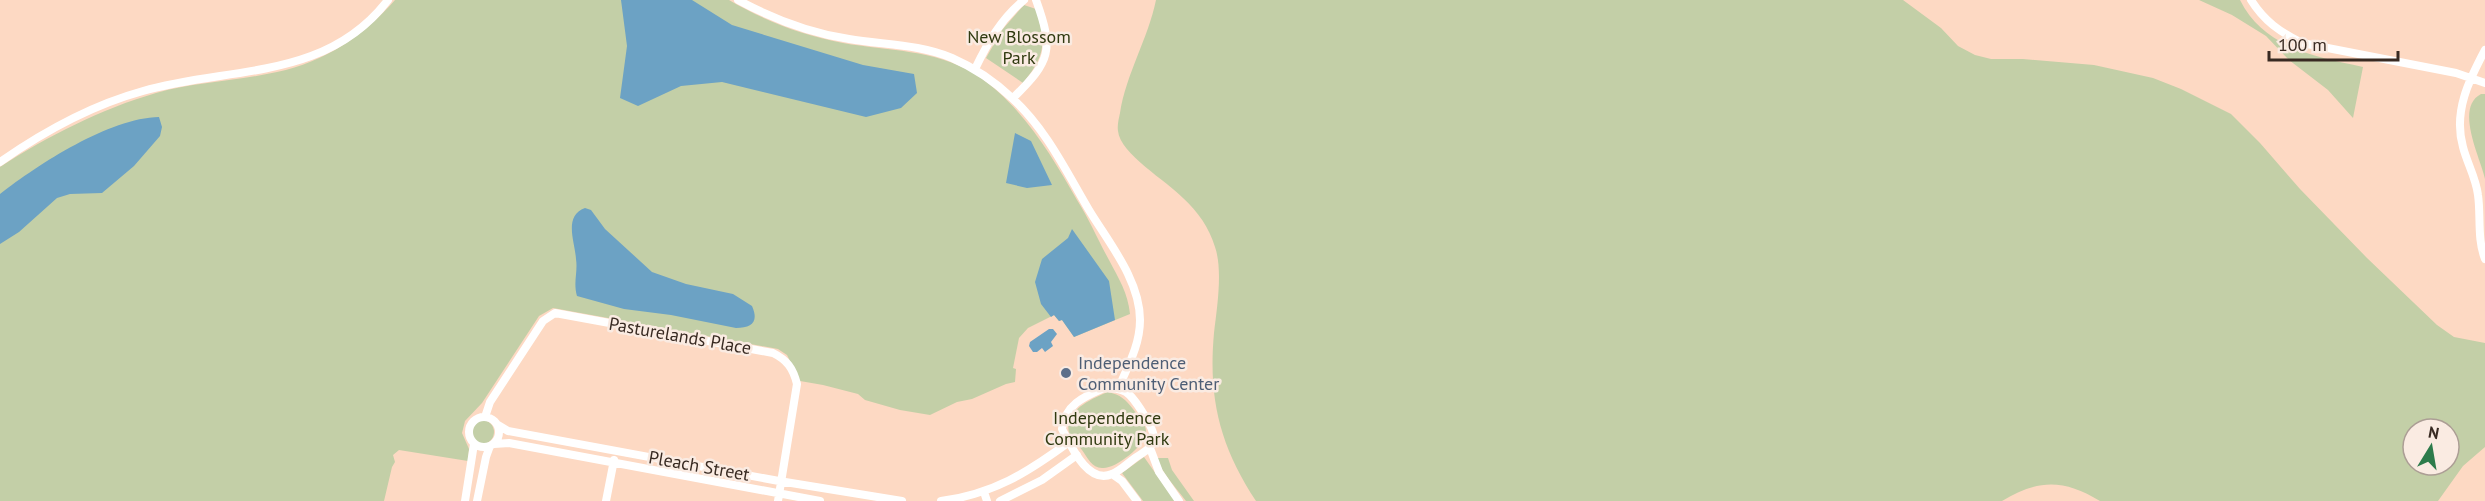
<svg xmlns="http://www.w3.org/2000/svg" width="2485" height="501" viewBox="0 0 2485 501" font-family="'PT Sans',sans-serif">
<rect width="100%" height="100%" fill="#fdd9c3"/>
<path fill="#c3cfa7" fill-rule="evenodd" d="M395,0H729C765,21 802,35 843,43C888,51 934,49 975,74C1021,104 1051,154 1077,200C1089,219 1098,240 1109,260C1119,279 1128,293 1130,314L1074,337L1062,320L1059,321L1054,315L1028,328L1019,338L1013,368L1016,369L1015,382L1006,384L972,399L957,402L930,415L900,410L865,400L858,394L823,385L800,381L787,355L778,349L553,308L539,316L482,403L465,421L462,433L469,449L468,461L399,450L393,455L395,462L392,467L384,501H0V167C48,136 101,109 156,93C195,82 237,81 277,72C325,62 363,36 395,0Z
M1156,0H1903L1941,28L1958,46L1975,55L1991,59H2023L2094,65L2153,78L2181,89L2231,114L2260,143L2300,189L2367,258L2437,325L2454,337L2485,343V447L2463,466L2438,501H2100C2064,479 2038,479 2002,501H1256C1220,446 1208,399 1214,333C1217,308 1223,270 1215,247C1209,227 1198,212 1183,198C1167,181 1120,154 1118,131C1117,125 1119,118 1120,113C1126,74 1148,39 1156,0ZM2413,429H2449V465H2413Z
M2199,0H2240C2264,48 2316,57 2363,67L2353,118L2328,90L2289,60L2266,36L2232,15Z
M1024,5L1036,9C1046,44 1046,54 1023,83L986,58L1002,30Z
M2481,94H2485V179C2481,159 2454,108 2481,94Z
M1108,392C1121,395 1125,399 1133,409C1138,416 1147,424 1146,433C1145,446 1114,470 1102,468C1092,468 1087,457 1082,450C1078,445 1070,438 1069,432C1063,411 1093,398 1108,392Z
M470 432a12 12 0 1 1 24 0a12 12 0 1 1-24 0Z
M1144,457L1175,501H1143L1122,473Z
M1157,458H1168L1172,470L1194,501H1186C1174,485 1163,475 1157,458Z"/>
<path fill="#6ca2c4" d="M621,0H692L732,25L863,65L914,74L917,93L901,108L866,117L722,82L681,86L638,106L620,98L627,46Z
M159,117L162,127L160,136L134,166L102,193L70,194L57,198L19,232L0,244V194C39,164 109,118 159,117Z
M1015,133L1031,141L1052,185L1027,188L1006,183Z
M585,208L591,210L605,229L652,272L686,284L733,294L752,306C759,322 752,328 736,328L671,315L624,309L577,296C573,283 578,272 576,259C575,242 563,216 585,208Z
M1072,229L1109,281L1115,320L1074,337L1062,320L1059,321L1054,315L1051,317L1041,304L1035,282L1042,259L1068,238Z
M1049,329H1053L1057,334L1051,342L1053,346L1045,352L1042,348L1037,352H1033L1029,346L1030,342Z"/>
<g fill="none" stroke-linecap="round" stroke-linejoin="round">
<path stroke="#fff" stroke-width="8" d="M738,0C773,19 810,33 849,39C884,45 919,44 952,58C975,68 994,81 1012,98C1046,129 1066,171 1089,210C1109,243 1140,280 1140,320C1140,345 1128,366 1118,389
M2251,0C2264,21 2280,32 2302,43L2456,73L2485,83
M2485,50C2469,80 2453,112 2463,147C2467,163 2476,178 2478,195C2481,216 2477,239 2485,259
M975,69C988,42 1001,19 1024,0
M1013,98C1051,61 1054,50 1036,0
M0,162C43,132 92,105 143,91C230,66 326,81 388,0
M1104,388C1112,388 1119,388 1126,392C1134,397 1155,429 1154,439C1153,448 1142,453 1135,458C1128,463 1120,471 1112,474C1088,485 1071,446 1062,429C1065,405 1083,397 1104,388Z
M469 432a15 15 0 1 1 30 0a15 15 0 1 1-30 0Z
M485,417L490,402L543,321L555,313L773,353C787,360 793,368 797,384L778,501
M498,425L508,431L779,481L902,501
M494,444L509,443L820,501
M1150,448L1159,472L1179,501
M1112,474L1122,481L1137,501
M984,492L987,501
M465,501L474,444
M477,501L486,457L490,446
M606,501L614,460
M941,501C993,494 1027,473 1069,442
M1000,501L1042,480L1077,455"/>
</g>
<circle fill="#5c6f8a" stroke="#faebe2" stroke-width="2" cx="1066" cy="373" r="6"/>
<g text-anchor="middle" stroke-width="5" stroke-linejoin="round" paint-order="stroke">
<g font-size="18" fill="#303a10" stroke="#faebe2">
<text x="1019" y="43">New Blossom<tspan x="1019" dy="21">Park</tspan></text>
<text x="1107" y="424">Independence<tspan x="1107" dy="21">Community Park</tspan></text>
</g>
<g font-size="18" fill="#382a22" stroke="#faebe2">
<text transform="translate(680 336) rotate(10)" y="6">Pasturelands Place</text>
<text transform="translate(699 466) rotate(10)" y="6">Pleach Street</text>
</g>
<g font-size="18" fill="#4e5e75" stroke="#faebe2" text-anchor="start">
<text x="1078" y="369">Independence<tspan x="1078" dy="21">Community Center</tspan></text>
</g>
</g>
<g transform="translate(2431 447) rotate(11)"><circle r="28" fill="#faebe2" stroke="#ac9e95" stroke-width="1.5"/>
<path d="M0-4.5L10 22L0 15L-10 22Z" fill="#2d7b4b"/>
<text y="-9" font-size="16" font-weight="bold" text-anchor="middle" fill="#382a22">N</text>
</g>
<path d="M2269 51v9h129v-9" fill="none" stroke="#382a22" stroke-width="3"/>
<text x="2278" y="51" font-size="18" fill="#382a22" stroke="#faebe2" stroke-width="4.5" paint-order="stroke">100 m</text>
</svg>
